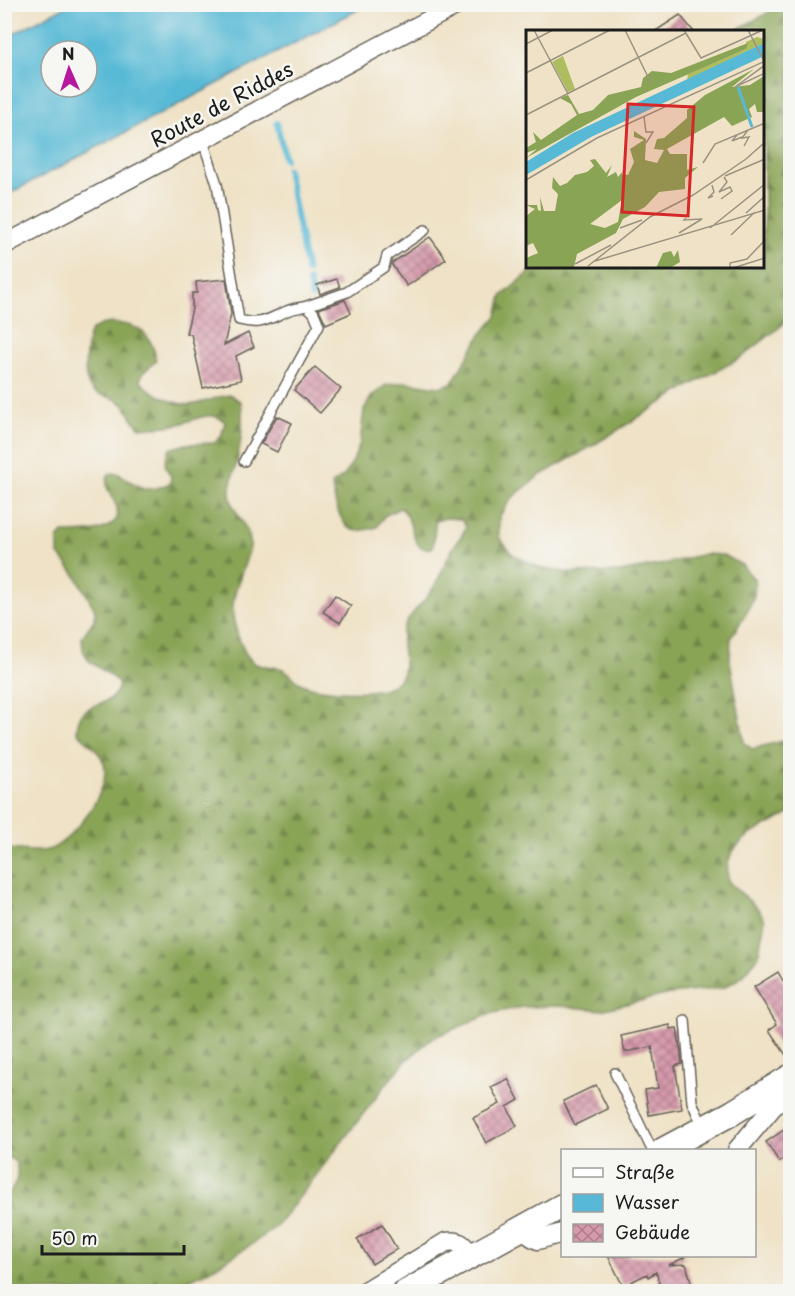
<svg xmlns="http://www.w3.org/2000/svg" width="795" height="1296" viewBox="0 0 795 1296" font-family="'Playpen Sans',sans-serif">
<defs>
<pattern id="forest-firs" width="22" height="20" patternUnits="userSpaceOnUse" patternTransform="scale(1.5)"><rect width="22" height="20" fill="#8aa456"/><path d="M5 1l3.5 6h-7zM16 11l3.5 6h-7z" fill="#708546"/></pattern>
<pattern id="building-cross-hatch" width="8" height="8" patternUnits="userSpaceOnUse" patternTransform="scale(1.5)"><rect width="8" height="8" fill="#d69aac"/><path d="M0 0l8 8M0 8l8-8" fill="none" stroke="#ad7d8b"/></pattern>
</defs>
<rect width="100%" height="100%" fill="#f6f6f2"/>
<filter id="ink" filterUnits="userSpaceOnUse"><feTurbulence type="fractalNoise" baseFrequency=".0167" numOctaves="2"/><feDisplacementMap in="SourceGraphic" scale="12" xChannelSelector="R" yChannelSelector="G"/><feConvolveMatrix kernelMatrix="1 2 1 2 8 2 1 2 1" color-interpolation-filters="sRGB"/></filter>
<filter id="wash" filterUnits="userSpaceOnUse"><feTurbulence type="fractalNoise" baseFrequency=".008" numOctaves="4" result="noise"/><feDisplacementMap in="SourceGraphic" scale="24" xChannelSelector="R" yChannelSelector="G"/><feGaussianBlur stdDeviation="1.35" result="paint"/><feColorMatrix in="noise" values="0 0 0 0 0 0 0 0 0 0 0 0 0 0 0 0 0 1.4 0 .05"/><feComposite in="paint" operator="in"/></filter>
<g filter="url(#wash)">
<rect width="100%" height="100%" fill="#efe2c6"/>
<path fill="url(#forest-firs)" stroke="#536039" stroke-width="1.5" d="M782,5H790V319L742,357L682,390L592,446L539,476L512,498L499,517V537L512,554L540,568L569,573L620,572L664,564L704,554L723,555L742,565L755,580L754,596L746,614L731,637L730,661L744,742L752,749L790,739V813C772,824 743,834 732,853C727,861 727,872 728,881L759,910L765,920L758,957L742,977L723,988L670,994L601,1010L559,1006L523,1007L493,1013L432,1038L406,1061L387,1083L278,1225L251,1245L208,1271L166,1291H5V1199C15,1187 20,1177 16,1162L4,1155L5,849C19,849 37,854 51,849C74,839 112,789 104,763C99,749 87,742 77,732C77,696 113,712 119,685L115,679L89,661L83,650L82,637L94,620L95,610L76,576L58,553V539L63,533C84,532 102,535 117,519C117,518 117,509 117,508C113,495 102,489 109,474L117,473C137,486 146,495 170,483L171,476C163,465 164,461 170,449L186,444L214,443L221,437L225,422C211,408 194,421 179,424C166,427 153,427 140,428C130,419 129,406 117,400C107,395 94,396 89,386C84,377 85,363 86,354C87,348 87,340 89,335C98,318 130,322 143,332C152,340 155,350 156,361L142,374L140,381C151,393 178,408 195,404C208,401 218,396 231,395L241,402C244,425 241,443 236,465C234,473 230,483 230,491C229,511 252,526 250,546C250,551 246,558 245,563C237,585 228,606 236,629C239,640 245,658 256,664C264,668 275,665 283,669C290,672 293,679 300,683C318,693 382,696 397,682C412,667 397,647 403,629C407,617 422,604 430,593C441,578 445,560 455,545C459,537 464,535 466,526L461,519L445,518L436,521C433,530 436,539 432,548C407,554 416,516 400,508L384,516L377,527C369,529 361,532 353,530C340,526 333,497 332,484L345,475L353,461L360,443L364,410L371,397L386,385L405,382L439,387L452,383L480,336L497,316L502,296L536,267H764V32L734,31Z"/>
<path fill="#57b9d5" stroke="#3a6a78" stroke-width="1.5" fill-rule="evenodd" d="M68,5V4L367,5L5,196V38ZM51,51H87V87H51Z"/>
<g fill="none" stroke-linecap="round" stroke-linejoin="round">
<path stroke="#57b9d5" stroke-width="6" d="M277,123L285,159
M287,169L307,271
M309,281L312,297"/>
</g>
<g id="blocks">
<path fill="url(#building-cross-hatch)" d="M680,15L694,32H654Z
M430,237L446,259L407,286L392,265V263Z
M226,279L231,314L224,345L248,333L254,347L236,356L241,380L203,388L191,334L186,333L192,309V293H197L196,282Z
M337,279L340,287L320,294L317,285Z
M345,300L351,313L326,324L319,309Z
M315,367L341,389L320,413L294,390Z
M277,416L292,423L277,452L261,444Z
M335,595L351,606L340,623L323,612Z
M778,972L790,993V1061L769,1030L777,1024L754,987Z
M670,1025V1029L677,1028L681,1055L682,1064L675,1066L682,1109L649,1115L645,1090L658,1088L652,1047L625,1052L621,1036Z
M508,1079L519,1100L507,1107L517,1126L486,1143L473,1118L500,1104L491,1087Z
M596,1085L608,1109L575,1125L563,1101Z
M790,1126V1154L779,1162L766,1142Z
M382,1224L397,1249L372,1264L357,1239Z
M608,1256H687L669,1265L686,1264L694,1292H662L656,1272L648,1277L647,1274L623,1286Z"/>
</g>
</g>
<g filter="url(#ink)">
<use href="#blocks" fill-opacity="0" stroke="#666158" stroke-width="1.5"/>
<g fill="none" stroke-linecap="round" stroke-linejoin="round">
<defs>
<path id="lane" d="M203,141L217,184L239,320C262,326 268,319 287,311C293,308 300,308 307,306L314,313L319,325L244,461
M307,306L347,292L384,267L387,256L425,230
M685,1020L692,1102L703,1127
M615,1073L652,1150"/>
<path id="street" d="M4,245L459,4
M737,1150L777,1102L772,1089
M525,1226L532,1237L538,1240L562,1233
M364,1292L446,1242C459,1240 464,1244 470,1255"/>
<path id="secondary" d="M663,1150L732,1113L790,1077
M406,1292L562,1206"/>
</defs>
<use href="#lane" stroke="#666158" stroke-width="12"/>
<use href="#street" stroke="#666158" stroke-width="21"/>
<use href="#secondary" stroke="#666158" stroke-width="27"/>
<use href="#lane" stroke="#fff" stroke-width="9"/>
<use href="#street" stroke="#fff" stroke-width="18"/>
<use href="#secondary" stroke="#fff" stroke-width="24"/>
</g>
</g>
<g text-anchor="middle" stroke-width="5" stroke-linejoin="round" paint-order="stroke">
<g font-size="21" fill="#1c1c1c" stroke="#f6f6f2">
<text transform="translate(222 105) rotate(-28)" y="7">Route de Riddes</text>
</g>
</g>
<g transform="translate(526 30)">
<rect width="238" height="238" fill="#efe2c6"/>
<path d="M231,7L238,9V13L161,50L162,44L220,19V12ZM37,26L49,59L42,62L26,32Z" fill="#aebd5f"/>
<path d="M222,13L220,19L110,67L0,128L11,119L0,123V118L10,112L7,102L15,110L51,85L45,74L34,68L42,65L53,84L67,80L82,65L115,57L117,48L126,41L145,43ZM228,39L206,57L224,55L238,46V82H231L229,74L223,79L226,87L206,96L198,87L141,119L144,124H161V140L172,137L159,148V159L133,162L119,177L97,189L90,203L51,224L48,237L0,238V228L12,223L7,213L0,216V186L9,179L0,175H11L12,180L15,181L14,167L18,181H29L32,164L26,158L27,147L34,156L41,153L49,145L61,142L68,136L64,130L69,129L80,143L86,135L81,147L90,142L92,147L97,141L96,144L102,145L108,132L104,119L118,110L108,107V101L120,109L119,130L131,133L138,120L128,119L131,109L138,108L161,88V80L179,65ZM96,170L92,192L79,198L64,194ZM152,220L154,232L144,238H130L137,223L145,221L148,227Z" fill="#8aa456" fill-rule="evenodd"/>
<path d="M238,13V26L65,107L0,145V132L47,103Z" fill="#57b9d5"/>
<path fill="none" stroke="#57b9d5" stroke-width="3" d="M212,57L226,97"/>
<path fill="none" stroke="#9b9382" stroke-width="1.5" d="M8,0L42,64M99,0L125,53M158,0L175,28L237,0M222,0L238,31M0,14L27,0M239,35L209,57L239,43M0,43L84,0M0,85L160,3M118,87L120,102H127L120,113M211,105L206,111L216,107M218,116L223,107L216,108L222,100M177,133L189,114L239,93M199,146L239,129M0,150L71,108L239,31M186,155L188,162L182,168L187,166M195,169L206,161L204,157L193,162L201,152L198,147M220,183L239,166M94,198L116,190M184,198L239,154M153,203L176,189L158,190L160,188M205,205L229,182M69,231L239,180M49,234L85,215M62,236L124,187L167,165L220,129L239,112M204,238V233L221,229L239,210M207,238L239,228"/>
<path fill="#d62828" fill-opacity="0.15" stroke="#d62828" stroke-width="3" d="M102,74L168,77L162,186L96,182Z"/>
<rect width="238" height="238" fill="none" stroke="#1c1c1c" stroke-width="3"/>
</g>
<rect width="795" height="1296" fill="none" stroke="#f6f6f2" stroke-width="24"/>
<rect x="561" y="1149" width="195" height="108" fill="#f6f6f2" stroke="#9f9f9c" stroke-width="1.5"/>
<rect x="573" y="1168" width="30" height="9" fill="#ffffff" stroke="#9f9f9c" stroke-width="1.5"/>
<text x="615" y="1179" font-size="18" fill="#1c1c1c">Straße</text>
<rect x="573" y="1194" width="30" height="18" fill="#57b9d5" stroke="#9f9f9c" stroke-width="1.5"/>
<text x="615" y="1209" font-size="18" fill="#1c1c1c">Wasser</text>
<rect x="573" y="1224" width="30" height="18" fill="url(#building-cross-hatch)" stroke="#9f9f9c" stroke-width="1.5"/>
<text x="615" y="1239" font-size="18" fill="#1c1c1c">Gebäude</text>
<g transform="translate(69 69) rotate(357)"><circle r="28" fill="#f6f6f2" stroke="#9f9f9c" stroke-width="1.5"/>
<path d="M0-4.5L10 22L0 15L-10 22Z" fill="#b5179e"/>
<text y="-9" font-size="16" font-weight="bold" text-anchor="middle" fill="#1c1c1c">N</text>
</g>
<path d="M42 1245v9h142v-9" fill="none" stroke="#1c1c1c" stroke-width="3"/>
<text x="51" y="1245" font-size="18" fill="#1c1c1c" stroke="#f6f6f2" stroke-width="4.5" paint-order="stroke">50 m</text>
</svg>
